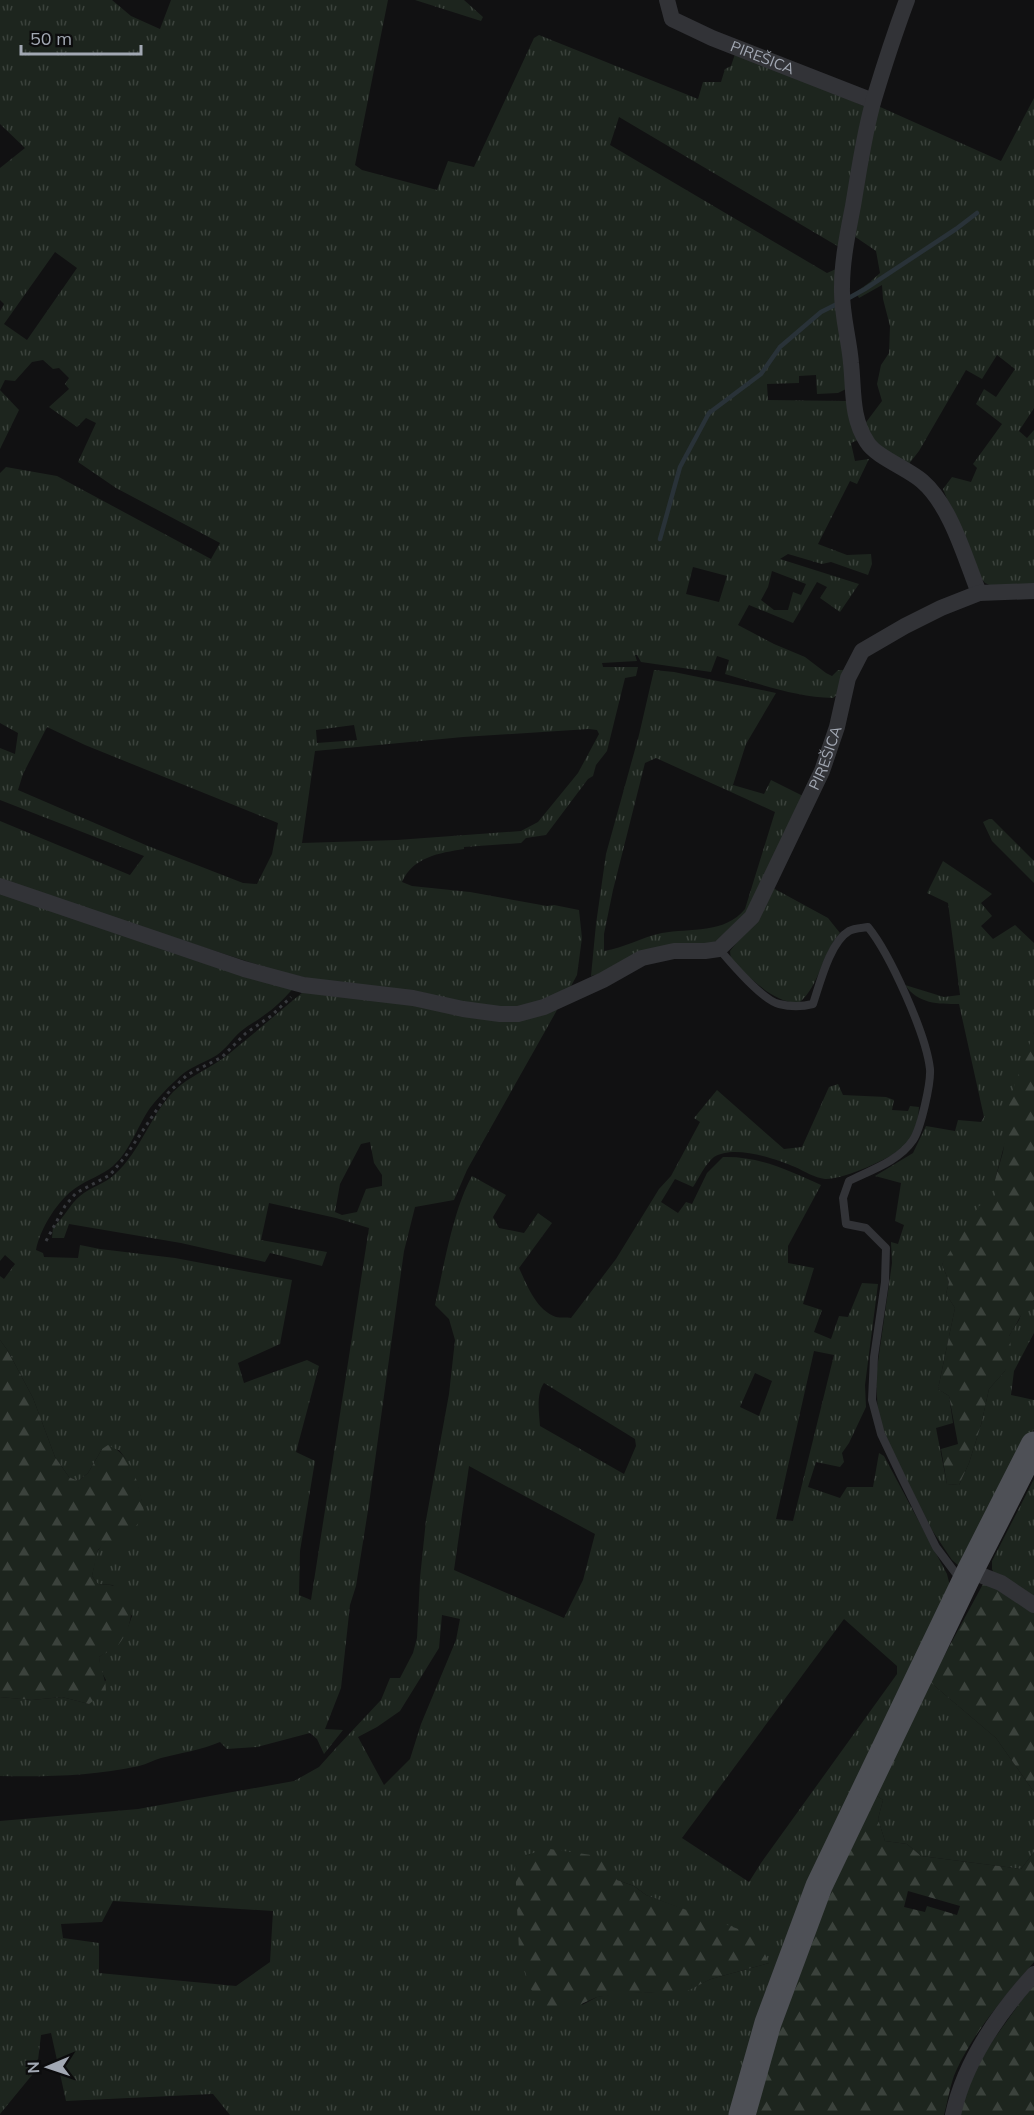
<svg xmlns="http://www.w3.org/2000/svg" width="1034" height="2115" viewBox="0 0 1034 2115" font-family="Mulish,sans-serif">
<defs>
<pattern id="grass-tufts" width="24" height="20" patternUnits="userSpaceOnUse" patternTransform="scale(1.5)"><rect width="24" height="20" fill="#1d251e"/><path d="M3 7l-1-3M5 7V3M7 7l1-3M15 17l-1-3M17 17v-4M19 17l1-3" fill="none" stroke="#3b423c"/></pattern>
<pattern id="forest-firs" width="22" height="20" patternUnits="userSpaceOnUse" patternTransform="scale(1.5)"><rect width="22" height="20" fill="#1d251e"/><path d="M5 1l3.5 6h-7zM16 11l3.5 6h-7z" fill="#3b423c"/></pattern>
</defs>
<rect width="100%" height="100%" fill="#111112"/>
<path fill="url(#grass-tufts)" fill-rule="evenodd" d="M0,0H112L131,16L160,29L171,0H388L355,165L362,170L437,190L448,161L474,167L534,38L539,35L698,99L703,82H721L725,69L731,66L736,51L866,107L839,247L619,117L610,145L827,273L836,269L848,388L838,393L817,394L816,375L799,376V383L767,384L768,400L848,401L860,439L851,443L855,461L869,459L857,484L850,481L818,544L847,555L871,554L872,564L868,575L831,562L822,564L788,554L780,559L859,584L840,612L820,598L827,587L817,582L793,623L749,605L738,625L774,644L805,657L826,673L832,676L838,670H843L839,693L833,698C796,697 760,684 725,674L729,660L717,656L711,672L641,662L637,655H635L637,661L602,663L603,667H638L636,676L625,678L607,751L596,765L593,776L588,779L546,835L526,838L521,843L464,847V849C439,853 413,857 402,882L412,886L470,892L547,906L554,905L579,910L582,938L577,975L570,988L556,1000L502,1010L315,980L274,970L0,881V821L130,875L144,856L0,800V748L15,754L18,733L0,723V473L6,467L57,476L211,559L220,543L116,488L78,462L96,423L86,418L77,427L49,407L69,389L65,384L69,378L59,368L53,369L43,360L32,362L15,381L5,380L0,390L19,410L0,449V311L4,304L0,300V168L25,148L0,124ZM55,252L77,268L27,340L4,324ZM693,567L727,576L719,602L686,594ZM772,571L806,584L801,595L793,592L788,610H774L761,600L768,587ZM354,725L357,740L317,743L316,730ZM47,727L85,745L278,823L272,854L257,884L243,883L148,846L18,790L23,774ZM589,729L597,730L599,734L578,773L538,822L521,831L397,840L302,843L315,751L463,737Z
M415,0H464L483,17L481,21Z
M1034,98V408L1019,431L1027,438L1034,430V587H994L985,583L976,572L943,489L952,477L971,482L977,468L973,464L1002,424L976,404L984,389L996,397L1015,369L997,355L982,379L966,370L919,451L908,465C889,455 875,443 864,425L882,401L877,384L881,365L889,353L890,326L883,299L882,285L859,298L856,292L870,282L880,273L876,251L854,236L878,106L1001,161Z
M654,670L674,672L776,693L746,744L733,785L764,794L771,780L805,797L744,919L726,936L711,944L591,976L596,924L606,854L639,735ZM656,758L775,812L745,909C725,934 690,928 662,933C642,937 624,948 604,951V934L613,890L645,763Z
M989,819H992L1034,861V883L992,841L983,822Z
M943,861L992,894L981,903L992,916L981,926L993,939L1015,925L1034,943V1032L995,1180V1199L942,1264L949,1282L946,1294L955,1308L938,1389L949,1396L953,1423L936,1428L947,1484L959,1485L969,1463L981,1425L989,1389L1005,1371L1009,1336L1019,1320L1024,1307L1034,1300V1333L1014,1371L1011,1395L1034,1400V1429L972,1554L959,1566L952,1560L932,1530L891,1449L878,1417L876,1376L892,1263L891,1242L898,1244L904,1225L895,1221L901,1183L875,1176L913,1153L926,1126L955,1131L958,1120L981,1122L984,1117L959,1004C938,1004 918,1004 905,985L944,997L960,995L948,903L927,893Z
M773,888L828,918L840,933C821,954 821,984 799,1003C772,1003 752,978 731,961L730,951L757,917Z
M0,890L296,985C286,997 275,1008 263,1016C255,1022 247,1026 240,1032C232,1039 226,1049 217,1055C202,1064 188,1067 175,1081C166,1089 157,1099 150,1108C137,1127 130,1151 113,1166C102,1175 89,1179 77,1187C58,1199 40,1229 36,1250L43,1253L44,1257L78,1258L80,1245L100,1249L175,1258L292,1280L280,1344L238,1363L244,1383L307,1360L319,1366L296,1452L315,1461L300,1551L299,1595L311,1600L369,1228L336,1218L269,1203L261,1240L327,1252L322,1266L270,1253L265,1262L181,1243L69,1224L64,1238H52L53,1227C65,1217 70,1204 80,1196C90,1187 105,1184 115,1174C140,1152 150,1116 173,1092C190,1075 212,1068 230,1053C256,1032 282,1009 308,988L442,1007L557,1010L467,1170L454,1200L415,1207L404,1251L369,1504L356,1586L350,1605L341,1688L325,1729L343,1730L324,1754L317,1739L310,1733L257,1747L227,1749L220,1742C201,1750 181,1753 161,1758C154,1760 147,1764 139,1766C93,1776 47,1777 0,1776V1697L32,1700L62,1697L89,1704L106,1680L100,1669L99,1657C119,1643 124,1640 132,1616L113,1585L98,1584L92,1576C94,1568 95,1556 99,1549C108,1533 132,1528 144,1515C141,1493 134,1467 119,1450L102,1449L88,1473L78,1481L69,1477L55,1457L33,1398L8,1351L0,1340V1276L4,1279L15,1264L5,1255L0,1261ZM370,1142L374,1163L382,1175V1186L366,1189L357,1212L342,1215L335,1212L340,1184L361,1144Z
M838,1084L843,1095L886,1097L894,1100L892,1110L908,1111L910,1106L919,1107C918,1122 915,1133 905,1145C894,1158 842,1180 825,1179C815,1178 804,1171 795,1167C776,1159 734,1144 714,1157C705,1164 699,1178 693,1187L675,1179L661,1202L678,1213L686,1202L692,1204L707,1173L723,1157C759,1156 788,1170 821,1185L788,1246V1263L814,1268L803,1304L822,1310L814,1332L831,1339L839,1316L848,1317L862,1283L878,1284L865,1385L866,1407L849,1443L842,1453L844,1462L840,1467L816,1462L808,1487L840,1498L847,1487H873L879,1453L884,1456L947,1574L950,1586L730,2115H230L213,2094L66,2101L51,2033L41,2035L37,2069L0,2114V1821L138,1809L294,1781L319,1767L336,1748L381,1700L390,1678H400L413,1653L417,1638L420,1578L426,1520L449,1394L455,1340L449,1319L435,1305C444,1266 453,1210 472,1176L506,1195L493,1217L499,1228L524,1233L538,1213L552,1223L519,1268C527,1285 536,1310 556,1317C560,1318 567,1317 571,1318L616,1259L659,1189L671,1176L700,1122L694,1118L717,1090L784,1149L802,1147L829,1087ZM814,1351L834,1355L793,1521L776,1519ZM755,1373L772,1381L759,1416L740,1407ZM544,1383L635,1439L636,1446L624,1474L540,1426C539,1412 536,1394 544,1383ZM469,1466L595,1534L583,1580L564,1618L454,1570ZM442,1615L460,1619L456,1640L421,1724L410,1759L384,1785L358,1737L377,1727L400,1711L439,1648ZM844,1619L897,1666V1674L761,1863L749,1882L682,1838ZM617,1880L634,1886L646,1895L685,1910L769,1963L711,1979L679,1994L643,1992L622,1993L597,1997L582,2005ZM113,1901L273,1911L270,1962L236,1986L99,1973V1943L63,1938L61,1924L102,1922Z
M1034,1479V1600L994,1574L992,1569V1561Z
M930,1682L996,1738L1034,1792V1852L1021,1869L921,1856L907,1844L885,1841L878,1819L883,1800L874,1794Z"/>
<path fill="url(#forest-firs)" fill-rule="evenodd" d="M1034,1032V1300C1022,1309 1018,1323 1009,1336L1012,1352L1005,1371L989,1389L981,1425L969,1463L959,1485L947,1484L941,1449L958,1444L949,1396L938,1389L955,1308L946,1294L949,1282L942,1264L979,1206L995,1199V1180L1003,1152L1010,1098Z
M0,1340L8,1351L33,1398L55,1457L69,1477L78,1481L88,1473L102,1449L108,1445C134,1455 140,1490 145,1516L121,1542L106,1541L98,1550L92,1576L98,1584C106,1585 114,1584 121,1589C138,1601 131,1630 119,1644C114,1649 105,1653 99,1657C100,1669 106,1678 106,1691L89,1704L62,1697L32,1700L0,1697Z
M983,1584H991L1034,1611V1792L996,1738L930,1682Z
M874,1794L883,1800L878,1819L885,1841L907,1844L921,1856L1021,1869L1034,1852V1962C1006,1995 974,2031 956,2071C950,2084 948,2101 944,2115H754L773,2047L824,1905ZM908,1891L960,1906L957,1915L927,1906L925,1912L904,1907Z
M550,1849L605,1857L617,1880L634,1886L646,1895L741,1930L760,1943L769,1963L711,1979L679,1995L643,1992L597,1997L552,2017L530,1988L519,1951L515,1863L525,1855Z
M1034,1983V2115H957L974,2067Z"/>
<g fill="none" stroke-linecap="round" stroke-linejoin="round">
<path stroke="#293238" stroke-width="4.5" d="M847,299L865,289L956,229L977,213
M660,539L680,467L709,413L761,374L780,347L821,312L839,303"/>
<path stroke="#383a3e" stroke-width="3" stroke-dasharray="3 4.5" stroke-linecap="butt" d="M46,1241L65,1206L76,1193L110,1175L125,1157L168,1093L187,1075L222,1057L246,1033L271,1016L291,997"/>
<path stroke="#323337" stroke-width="8" d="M719,949C731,963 762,1000 779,1004C791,1007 801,1007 813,1004C820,983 830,942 849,931C854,928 862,928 868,927C890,954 926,1034 930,1069C931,1083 921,1128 913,1140C899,1161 871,1170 849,1181L843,1198L846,1224L866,1228L886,1248L885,1282L874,1357L872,1400L881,1434L901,1476L936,1547L960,1579"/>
<g stroke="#323337" stroke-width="16">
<path id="s1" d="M667,0L672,19L712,38L873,101"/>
<path d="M907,0C895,32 884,66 874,99C864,133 859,171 853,206C848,232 842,260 842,287C841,313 849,338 851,363C854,391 851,418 867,442C876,457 907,468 922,481C951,506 965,558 979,593"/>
<path id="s2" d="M0,886L244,969L303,985L413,998L463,1009L500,1014H518L544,1007L603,980L642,958L674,951H705L719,949L752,917L822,771L837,727L848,678L862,651L905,626L941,608L979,593L1034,591"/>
<path d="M970,1571L1001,1583L1034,1605"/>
<path d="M953,2115C964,2062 998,2014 1034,1974"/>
</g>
<path stroke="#4e5056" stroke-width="27" d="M742,2115L768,2023L819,1886L970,1571L1034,1445"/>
</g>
<g text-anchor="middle" stroke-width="6" stroke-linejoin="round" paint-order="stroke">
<g font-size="15" fill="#a2a8b3" stroke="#0c0c0d">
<text dy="5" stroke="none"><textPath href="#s1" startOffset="118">PIREŠICA</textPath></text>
<text dy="5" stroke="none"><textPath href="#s2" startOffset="972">PIREŠICA</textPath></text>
</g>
</g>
<g transform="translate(48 2067) rotate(268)" stroke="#0c0c0d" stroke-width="4.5" paint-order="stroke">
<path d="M0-4.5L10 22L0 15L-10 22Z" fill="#a2a8b3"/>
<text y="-9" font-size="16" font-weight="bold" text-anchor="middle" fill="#a2a8b3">N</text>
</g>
<path d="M21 45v9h120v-9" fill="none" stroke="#a2a8b3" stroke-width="3"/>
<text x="30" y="45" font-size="18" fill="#a2a8b3" stroke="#0c0c0d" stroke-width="4.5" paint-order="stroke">50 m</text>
</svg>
